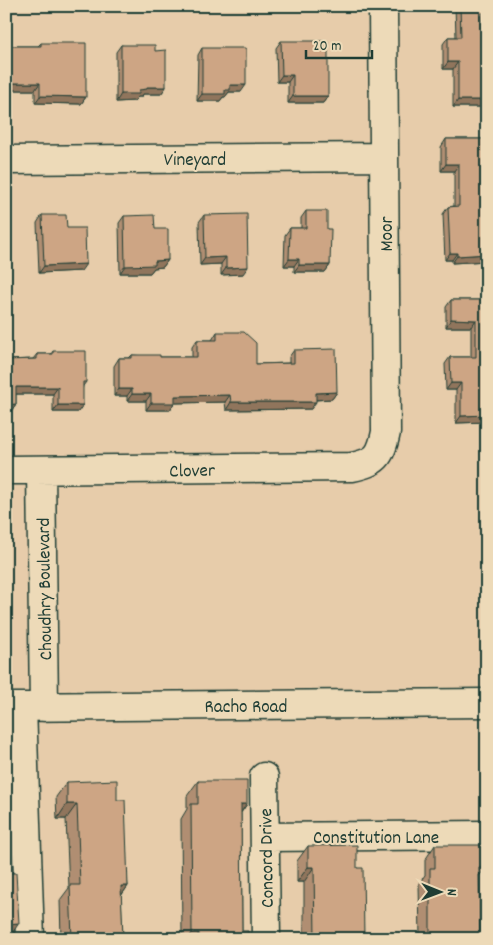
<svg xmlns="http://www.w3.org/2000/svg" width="493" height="945" viewBox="0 0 493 945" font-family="Dekko,sans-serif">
<rect width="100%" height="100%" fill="#e7ccaa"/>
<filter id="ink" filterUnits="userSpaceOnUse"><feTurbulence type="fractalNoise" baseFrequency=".02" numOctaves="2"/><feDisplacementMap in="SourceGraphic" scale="10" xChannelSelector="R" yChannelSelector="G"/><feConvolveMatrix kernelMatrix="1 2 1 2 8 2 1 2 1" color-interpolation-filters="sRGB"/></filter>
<g filter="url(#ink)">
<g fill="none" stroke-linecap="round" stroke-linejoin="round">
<defs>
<path id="minor" d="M6,160L384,157
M6,470L352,467C376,462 381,457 386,432L383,6
M41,470L44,707
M6,707L487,703
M22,707L30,939
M264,777L266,939
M265,837L487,835"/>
</defs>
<use href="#minor" stroke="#1f3d34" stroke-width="31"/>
<use href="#minor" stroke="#eddab8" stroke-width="28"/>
</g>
<path fill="#b08e72" stroke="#1f3d34" d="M455,6H487V20H482L481,46L487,107H453V69H443V44L448,37H456Z
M281,41L328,96L323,103H288V82H277L276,48Z
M41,43L86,97L81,104L35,103V90H6V46H38Z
M121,45L155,51L166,87L161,94H143L142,97H138L134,101L116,102V52Z
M202,48L241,92H229L225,97H223L220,101H197L198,55Z
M446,139H487V261L452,263V260H445L443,214L448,207L454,206V171H441V147Z
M306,211L327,229L330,265L325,272H294V266H284L285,235L290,228H301V218Z
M42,215L67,228L81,271L39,273L37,223Z
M204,215L243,274L221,275V264L200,265L199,222Z
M124,216L155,229L168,260L163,267L154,268L150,273H120L119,223Z
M451,300H487V422L456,423V390H446L445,364L450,357H471V327H446V307Z
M217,332L256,364L289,363V357L294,350L337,392L332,399L316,400L311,409L226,410L225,402L174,403L170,410H146V401H127V396H114V366L119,358H129L132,355L160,357H192V347L197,340H212Z
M53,351L86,382L83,386L78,412H53V394H16V404L11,411L6,412V360L33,359L37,354H51Z
M198,781L247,804L241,813L242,931L248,939H182L181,819L187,809V796Z
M67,782L117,800L128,886L121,896L123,939H61L60,900L69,888L66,819H57L56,797Z
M435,845L486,867L479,876L480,939H420L419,883L425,875V860Z
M308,846L357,868L364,939H304V882H297V861Z"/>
<path fill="#90745c" stroke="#1f3d34" d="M482,13H487V20H477Z
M448,62H458L453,69H443Z
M282,75H293L288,82H277Z
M6,83H40L35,90H6Z
M230,85H246L241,92H229L225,97H223L220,101H197L202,94Z
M147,87H166L161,94H143L142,97H138L134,101L116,102L121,94Z
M40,96L86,97L81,104L35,103Z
M293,96H328L323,103H288Z
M458,100H487V107H453Z
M446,164H459L454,171H441Z
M450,253H457L452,260H445Z
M487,254V261L452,263L457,256Z
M226,257L221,264L200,265L205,258Z
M289,259H299L294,266H284Z
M168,260L163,267L154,268L150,273H120L125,266L155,261Z
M86,264L81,271L39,273L44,266Z
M299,265H330L325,272H294Z
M248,267L243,274L221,275L226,268Z
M451,319L476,320L471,327H446Z
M451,383H461L456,390H446Z
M16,387H58L53,394H11Z
M119,389H132L127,396H114Z
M337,392L332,399L311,400L316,393Z
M132,394H151L146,401H127Z
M230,395L225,402L174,403L170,410H146L151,403L175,396Z
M231,402H316L311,409L226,410Z
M16,404L11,411L6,412V405Z
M58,405H83L78,412H53Z
M487,415V422L456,423L461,416Z
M67,804H77L66,819H57Z
M241,804H247L236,819Z
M308,867H314L304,882H297Z
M479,867H486L475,882Z
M121,886H128L117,901Z
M19,923L9,938H6V924Z
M192,933H199L195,939H188Z"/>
<path fill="#cda584" stroke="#1f3d34" d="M460,6H487V13H482L481,46H487V100H458V62H448V37H461Z
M281,41H328V96H293V75H282Z
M41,43H86V97L40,96V83H6V46H41Z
M121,45H155V51L166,50V87H147V89L139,90V94H121Z
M202,48H246V85H230V90H225V94H202Z
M446,139H487V254L457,256V253H450L448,207L459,206V164H446Z
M306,211H327V229H331L330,265H299V259H289L290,228H306Z
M6,214H8V268H6Z
M247,214L248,267L226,268V257L205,258L204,215Z
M42,215H66L67,228H85L86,264L44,266Z
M154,215L155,229H168V260L155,261V265L125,266L124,216Z
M451,300H487V415L461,416V383H451L450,357H476V320L451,319Z
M217,332H244L256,343V364L294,363V350L336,349L337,392L316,393V402H231L230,395L175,396V403H151V394H132V389H119V358H132V355H160V357H197V340H217Z
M53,351H86V382H83V405H58V387H16V404L6,405V360L37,359V354H53Z
M117,780V800H125L128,886H121L123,939H72L70,885H80L77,804H67V782Z
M198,781H247V804H241L242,931H248V939H199V933H192L191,804H198Z
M357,845V868H363L364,939H315L314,867H308V846Z
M435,845H486V867H479L480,939H430V868H435Z
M6,873H16L19,923L6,924Z"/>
</g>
<g text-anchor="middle" stroke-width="4" stroke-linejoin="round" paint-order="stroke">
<g font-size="19" fill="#1f3d34" stroke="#eddab8">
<text x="195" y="165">Vineyard</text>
<text transform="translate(385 234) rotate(-90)" y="7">Moor</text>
<text transform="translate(192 469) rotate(-1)" y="7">Clover</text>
<text transform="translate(43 589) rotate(-91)" y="7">Choudhry Boulevard</text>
<text x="246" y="712">Racho Road</text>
<text x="376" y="843">Constitution Lane</text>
<text transform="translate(265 858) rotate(-91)" y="7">Concord Drive</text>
</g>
</g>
<rect width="493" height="945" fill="none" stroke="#eddab8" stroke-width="25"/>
<rect x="12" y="12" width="468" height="920" fill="none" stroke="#1f3d34" stroke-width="2" filter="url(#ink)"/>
<g transform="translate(440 892) rotate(91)" stroke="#eddab8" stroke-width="4" paint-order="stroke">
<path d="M0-4L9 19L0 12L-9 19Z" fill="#1f3d34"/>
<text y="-8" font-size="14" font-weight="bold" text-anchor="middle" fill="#1f3d34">N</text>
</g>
<path d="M306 50v8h66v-8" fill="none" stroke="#1f3d34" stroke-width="2.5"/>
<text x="313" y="50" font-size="15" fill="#1f3d34" stroke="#eddab8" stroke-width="4" paint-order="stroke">20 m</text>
</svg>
